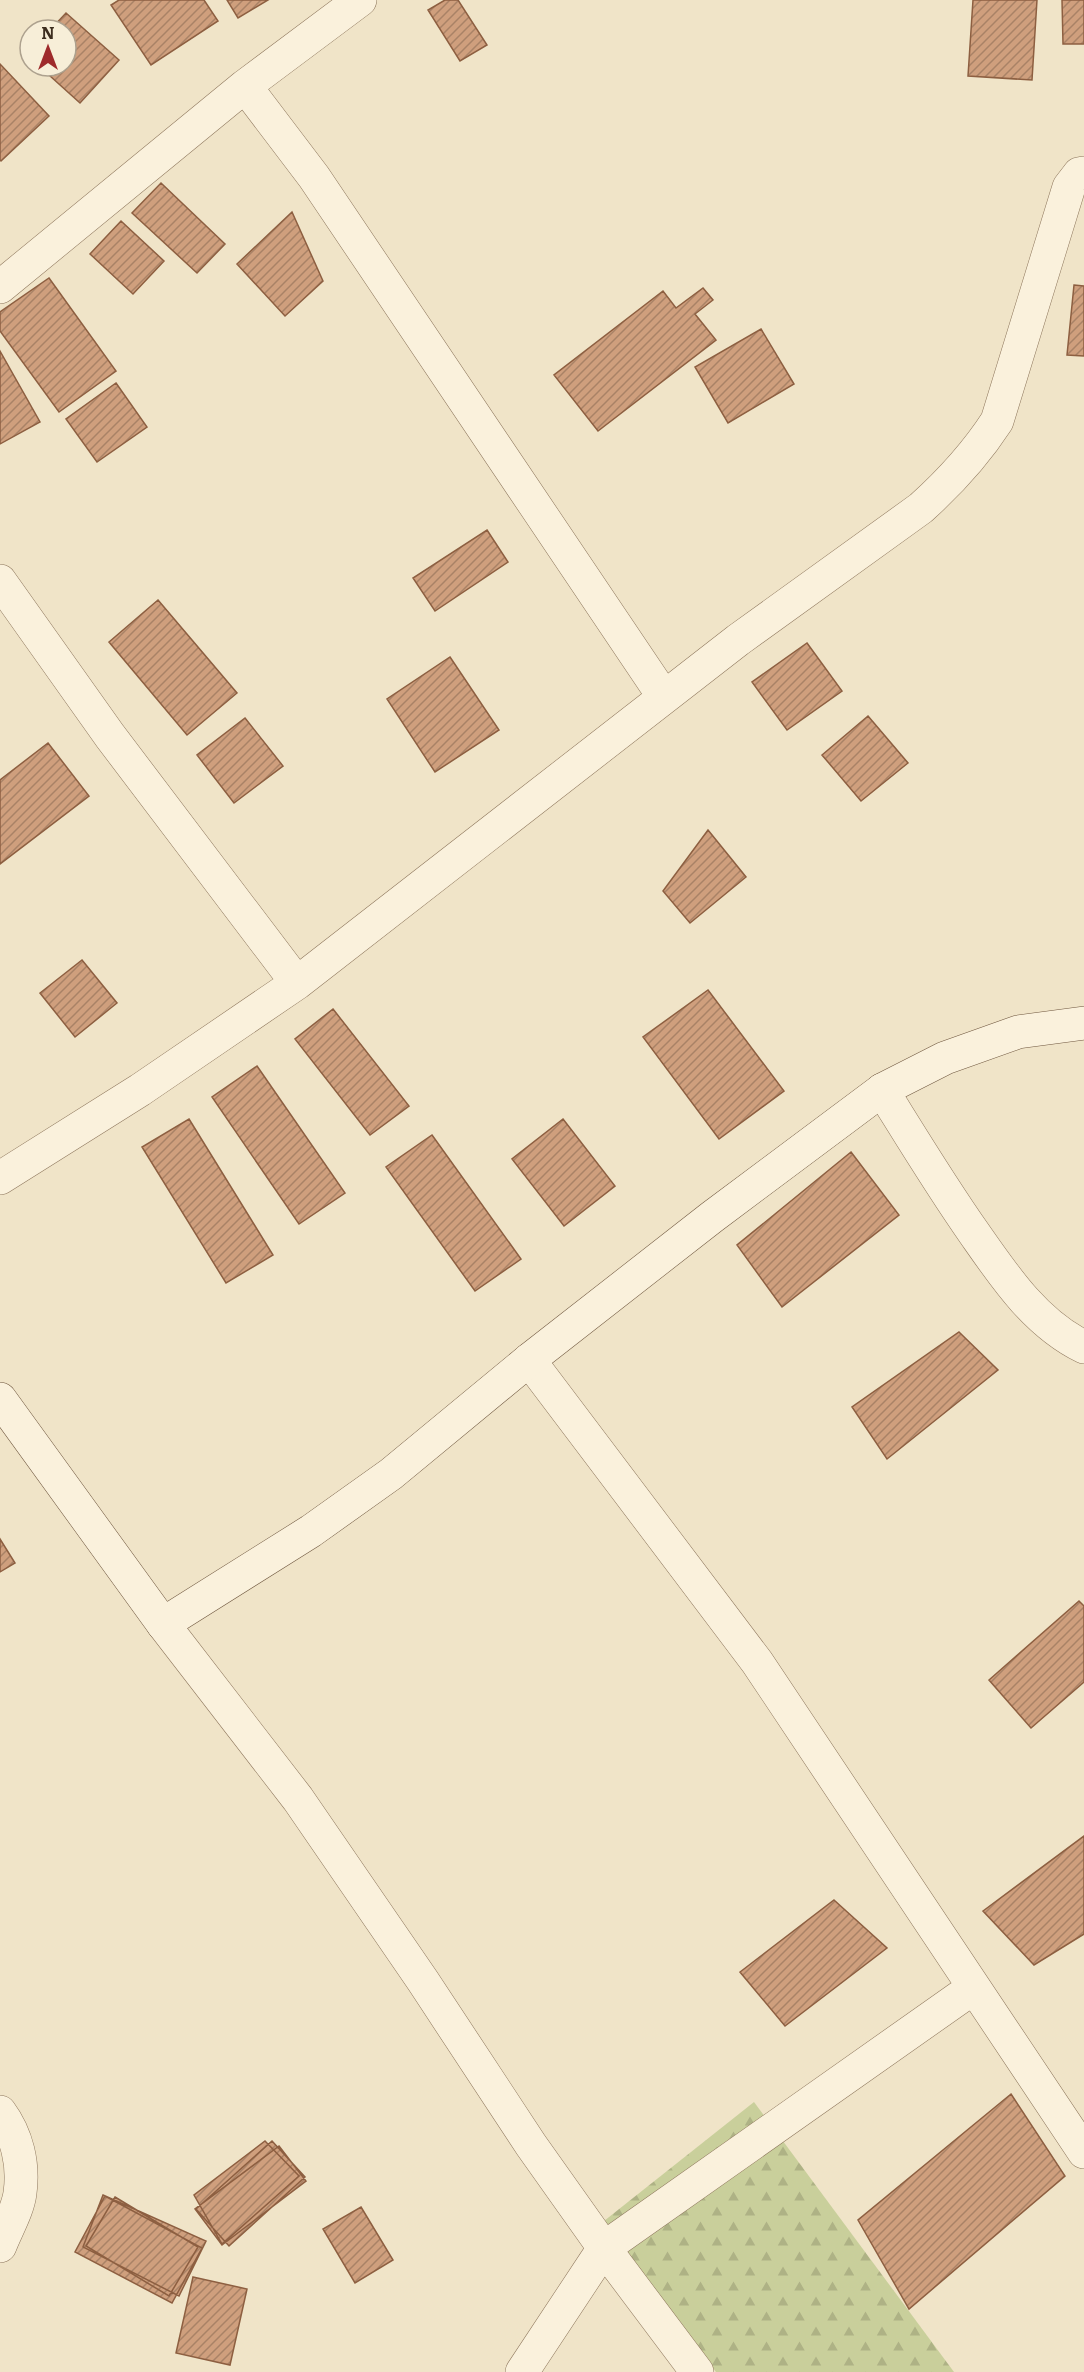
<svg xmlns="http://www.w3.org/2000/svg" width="1084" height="2372" viewBox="0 0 1084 2372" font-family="Literata,serif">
<defs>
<pattern id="forest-firs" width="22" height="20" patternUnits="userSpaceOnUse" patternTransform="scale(1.5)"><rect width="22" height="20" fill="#c9cf9b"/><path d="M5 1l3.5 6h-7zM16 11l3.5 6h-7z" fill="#aeb285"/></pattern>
<pattern id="building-hatch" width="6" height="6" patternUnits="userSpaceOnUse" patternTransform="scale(1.5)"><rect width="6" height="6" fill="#cf9f7d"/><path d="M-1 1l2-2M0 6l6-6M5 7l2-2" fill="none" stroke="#a98266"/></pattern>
</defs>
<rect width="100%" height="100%" fill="#f0e4c8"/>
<path fill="url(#forest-firs)" d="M754,2102L954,2372H716L604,2221Z"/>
<path fill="url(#building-hatch)" stroke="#8d5f41" stroke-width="1.5" d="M119,0H204L218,21L151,65L111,5Z
M227,0H268L238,18Z
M445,0H458L487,45L460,61L428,10Z
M973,0H1037L1032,80L968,76Z
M1062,0H1084V44H1063Z
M66,13L119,60L80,103L39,66H66V30H50Z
M0,64L49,116L1,161L0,160Z
M161,183L225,244L197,273L132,213Z
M292,212L323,281L285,316L237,264Z
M121,221L164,261L133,294L90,254Z
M49,278L116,371L59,412L0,331V312Z
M1074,285L1084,286V356L1067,355Z
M703,288L713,300L695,314L716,340L598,431L554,375L663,291L676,308Z
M761,329L794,384L728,423L695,367Z
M0,351L40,422L0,444Z
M116,383L147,427L97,462L66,419Z
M487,530L508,562L435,611L413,578Z
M158,600L237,693L187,735L109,642Z
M807,643L842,691L787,730L752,682Z
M450,657L499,730L435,772L387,699Z
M868,716L908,763L861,801L822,755Z
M245,718L283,766L234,803L197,755Z
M48,743L89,796L0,864V780Z
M708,830L746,877L690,923L663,891Z
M82,960L117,1003L75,1037L40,993Z
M708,990L784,1091L719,1139L643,1037Z
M333,1009L409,1106L370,1135L295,1039Z
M257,1066L345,1193L299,1224L212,1097Z
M189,1119L273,1255L226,1283L142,1147Z
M563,1119L615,1186L564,1226L512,1159Z
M432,1135L521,1259L475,1291L386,1167Z
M851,1152L899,1215L782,1307L737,1245Z
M959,1332L998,1370L887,1459L852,1407Z
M0,1539L15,1563L0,1572Z
M1079,1601L1084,1606V1682L1031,1728L989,1680Z
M1084,1836V1934L1034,1965L983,1911Z
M834,1900L887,1948L785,2026L740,1972Z
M1011,2094L1065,2176L909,2309L858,2220Z
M265,2141L299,2176L222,2244L194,2195Z
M272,2141L305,2177L229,2246L196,2209Z
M279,2146L306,2181L222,2245L195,2209Z
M103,2195L206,2241L179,2296L83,2247Z
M105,2196L202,2248L172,2303L75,2252Z
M115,2197L198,2247L169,2296L86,2246Z
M361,2207L393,2260L355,2283L323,2229Z
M193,2277L247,2289L230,2365L176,2353Z"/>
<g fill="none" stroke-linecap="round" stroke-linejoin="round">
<defs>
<path id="street" d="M245,86L314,177L664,697
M0,287L245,86L360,0
M0,581L110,736L297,983
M882,1090C912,1138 941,1186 974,1233C1004,1276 1035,1323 1084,1347
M0,1178L140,1090L297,983L738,640L921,508C951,481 975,455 997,421L1069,187L1079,174L1084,173
M529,1360L757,1662L1084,2152
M163,1624L298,1799L423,1981L531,2145L604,2248L697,2372
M0,2112C17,2135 24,2164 20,2193C18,2210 6,2230 0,2246
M522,2372L604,2248L973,1988"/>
<path id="secondary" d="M0,1399L163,1624L311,1531L391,1474L529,1360L712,1217L882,1090L945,1058L1018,1032L1084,1023"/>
</defs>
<use href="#street" stroke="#8d765c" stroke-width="34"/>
<use href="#secondary" stroke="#6f573f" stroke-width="34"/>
<use href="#street" stroke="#faf1dc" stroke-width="33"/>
<use href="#secondary" stroke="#faf1dc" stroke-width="33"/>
</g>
<g transform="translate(48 48)"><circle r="28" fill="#f7eed8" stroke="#ada18e" stroke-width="1.5"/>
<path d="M0-4.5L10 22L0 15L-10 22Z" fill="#9e2a2b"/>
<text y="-9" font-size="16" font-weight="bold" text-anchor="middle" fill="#3d2e20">N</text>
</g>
</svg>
